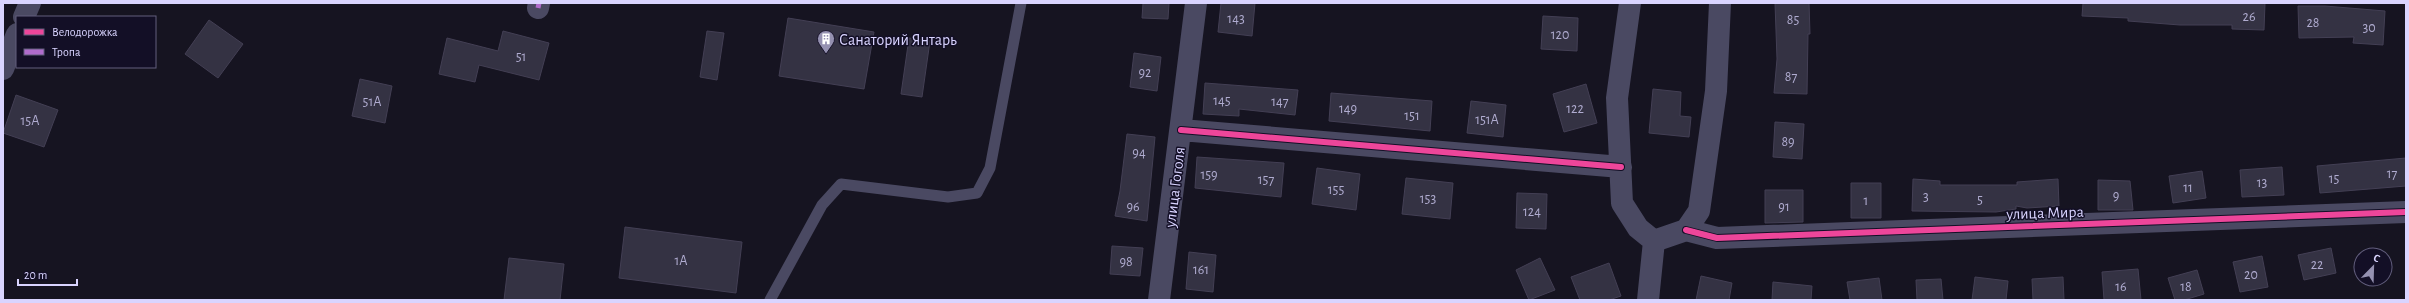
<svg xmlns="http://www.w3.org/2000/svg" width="2409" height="303" viewBox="0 0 2409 303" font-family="'Alegreya Sans',sans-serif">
<rect width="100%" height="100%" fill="#161421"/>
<path fill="#343243" stroke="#433f54" d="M1143,3H1169L1168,19L1142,18Z
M1221,3H1255L1252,36L1218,32Z
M1775,3H1809L1810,34H1808L1807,94L1774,93L1777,59Z
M2083,3H2265L2264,30L2232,29V25H2180L2128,21V18L2082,16Z
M2298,6H2325L2385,11L2383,45L2353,43L2354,37L2299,38Z
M1543,16L1578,18L1577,51L1541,49Z
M788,18L874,32L864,89L779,76Z
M209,20L243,44L218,78L185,54Z
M503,31L549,43L539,80L479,65L475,82L439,74L447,38L498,51Z
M707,31L724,33L717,80L700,77Z
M909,38L930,41L922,97L901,94Z
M1134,53L1161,57L1157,91L1130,87Z
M360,79L392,86L385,123L352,116Z
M1205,83L1298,90L1295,115L1239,109V116L1203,114Z
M1586,84L1597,123L1564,132L1553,94Z
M1653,89L1681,92L1680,116L1691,117L1689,137L1649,133Z
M1331,93L1432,101L1430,131L1329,121Z
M16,95L58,110L44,147L3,133Z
M1471,101L1506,105L1503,137L1467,133Z
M1775,122L1804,124L1802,159L1773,157Z
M1127,134L1155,137L1147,221L1115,216L1120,191Z
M1197,157L1284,163L1281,197L1195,188Z
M2406,158V186L2320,193L2317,166Z
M2282,167L2284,195L2242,197L2240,170Z
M1317,168L1360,174L1356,210L1312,204Z
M2202,171L2206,198L2173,203L2169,176Z
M1406,178L1453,183L1450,219L1402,214Z
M1913,179L1940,181V185H2017V182L2058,179L2059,206L2027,208L2016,206V209L1996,212L1912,211Z
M2098,180L2130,181L2133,210H2098Z
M1851,183H1881V218H1851Z
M1765,190H1803V222L1765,223Z
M1517,193L1547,194L1546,229L1516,228Z
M625,227L742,242L736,293L619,278Z
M1112,246L1143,248L1140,276L1110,274Z
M2331,248L2336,273L2304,280L2298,255Z
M1189,252L1216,255L1213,292L1186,289Z
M2262,256L2268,287L2240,292L2233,262Z
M509,258L564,264L560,300H504Z
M1540,258L1555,290L1529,300L1516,270Z
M1609,263L1621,296L1609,300H1580L1571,277Z
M2138,269L2141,300H2104L2102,272Z
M2197,270L2204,294L2184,300H2175L2168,278Z
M1701,276L1732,283L1729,300H1696Z
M1975,277L2008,281L2006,300H1972Z
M2063,277L2064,300H2033L2032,279Z
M1879,278L1882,300H1850L1847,282Z
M1941,279L1943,300H1917L1916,280Z
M1773,282L1812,286L1811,300H1772Z"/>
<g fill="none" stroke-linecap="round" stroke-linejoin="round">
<path stroke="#4a4962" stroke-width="11" d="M770,300L822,205L841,184L948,197L977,193L990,168L1021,3"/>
<path stroke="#4a4962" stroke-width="22" d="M1630,3L1617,98L1622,203L1638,228L1654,241
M538,8L539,3
M24,17L30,3
M3,69L17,34
M1181,130L1621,167
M1686,230L1717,238L2406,212
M1654,241L1686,230L1699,211L1716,91L1720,3
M1159,300L1196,3
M1648,300L1654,241"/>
<path stroke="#b06ccc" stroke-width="5" stroke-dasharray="10 5" stroke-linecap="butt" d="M538,8L539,3"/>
<defs>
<path id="cycleway" d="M1181,130L1621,167
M1686,230L1717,238L2406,212"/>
</defs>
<use href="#cycleway" stroke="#130f26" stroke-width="8"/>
<use href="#cycleway" stroke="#ed469a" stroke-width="6"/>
</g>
<defs>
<symbol id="building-pin" viewBox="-11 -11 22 30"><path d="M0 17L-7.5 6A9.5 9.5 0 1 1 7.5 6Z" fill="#9591b1" stroke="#130f26"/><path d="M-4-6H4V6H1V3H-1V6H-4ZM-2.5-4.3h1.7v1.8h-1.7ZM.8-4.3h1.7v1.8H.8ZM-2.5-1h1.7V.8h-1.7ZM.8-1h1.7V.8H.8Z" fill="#fff"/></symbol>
</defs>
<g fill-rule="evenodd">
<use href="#building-pin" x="816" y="29" width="20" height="27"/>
</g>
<g text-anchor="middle" stroke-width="3" stroke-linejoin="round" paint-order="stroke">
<g font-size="14" fill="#b0acd0">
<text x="2249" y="21">26</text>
<text x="1236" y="23">143</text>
<text x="1793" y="24">85</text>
<text x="2313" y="27">28</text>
<text x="2369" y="32">30</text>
<text x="1560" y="39">120</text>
<text x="521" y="61">51</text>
<text x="1145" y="77">92</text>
<text x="1791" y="81">87</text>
<text x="1222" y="105">145</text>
<text x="372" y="106">51А</text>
<text x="1280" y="106">147</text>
<text x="1348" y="113">149</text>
<text x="1575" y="113">122</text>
<text x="1412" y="120">151</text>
<text x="1487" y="124">151А</text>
<text x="30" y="125">15А</text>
<text x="1788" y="146">89</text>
<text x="1139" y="157">94</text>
<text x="2392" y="178">17</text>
<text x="1209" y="179">159</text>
<text x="2334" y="183">15</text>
<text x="1266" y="184">157</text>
<text x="2262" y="187">13</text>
<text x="2188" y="192">11</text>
<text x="1336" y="194">155</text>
<text x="2116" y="200">9</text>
<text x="1926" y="201">3</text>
<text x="1428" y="203">153</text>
<text x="1980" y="204">5</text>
<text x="1866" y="205">1</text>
<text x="1133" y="211">96</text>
<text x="1784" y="211">91</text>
<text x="1532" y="216">124</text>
<text x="681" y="265">1А</text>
<text x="1126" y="266">98</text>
<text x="2317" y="269">22</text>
<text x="1201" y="274">161</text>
<text x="2251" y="279">20</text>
<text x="2121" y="291">16</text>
<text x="2186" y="291">18</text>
</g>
<g font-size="16" fill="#d9d4ff" stroke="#130f26" text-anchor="start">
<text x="839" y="45">Санаторий Янтарь</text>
</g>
<g font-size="16" fill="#d9d4ff" stroke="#130f26">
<text transform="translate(1174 187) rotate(-83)" y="6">улица Гоголя</text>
<text transform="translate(2045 212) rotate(-2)" y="6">улица Мира</text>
</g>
</g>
<rect width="2409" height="303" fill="none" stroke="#d9d4ff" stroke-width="8"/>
<rect x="16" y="16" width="140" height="52" fill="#130f26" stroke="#625e7d"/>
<rect x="24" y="29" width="20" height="6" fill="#ed469a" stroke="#625e7d"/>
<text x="52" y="36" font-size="12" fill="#d9d4ff">Велодорожка</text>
<rect x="24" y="49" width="20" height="6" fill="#b06ccc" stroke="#625e7d"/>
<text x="52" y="56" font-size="12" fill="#d9d4ff">Тропа</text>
<g transform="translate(2373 267) rotate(23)"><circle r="19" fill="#130f26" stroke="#625e7d"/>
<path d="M0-3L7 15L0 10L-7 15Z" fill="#9591b1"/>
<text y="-6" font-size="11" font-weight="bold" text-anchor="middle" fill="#d9d4ff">С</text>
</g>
<path d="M18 279v6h59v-6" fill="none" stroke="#d9d4ff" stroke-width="2"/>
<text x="24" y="279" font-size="12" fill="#d9d4ff" stroke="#130f26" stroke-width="3" paint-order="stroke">20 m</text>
</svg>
